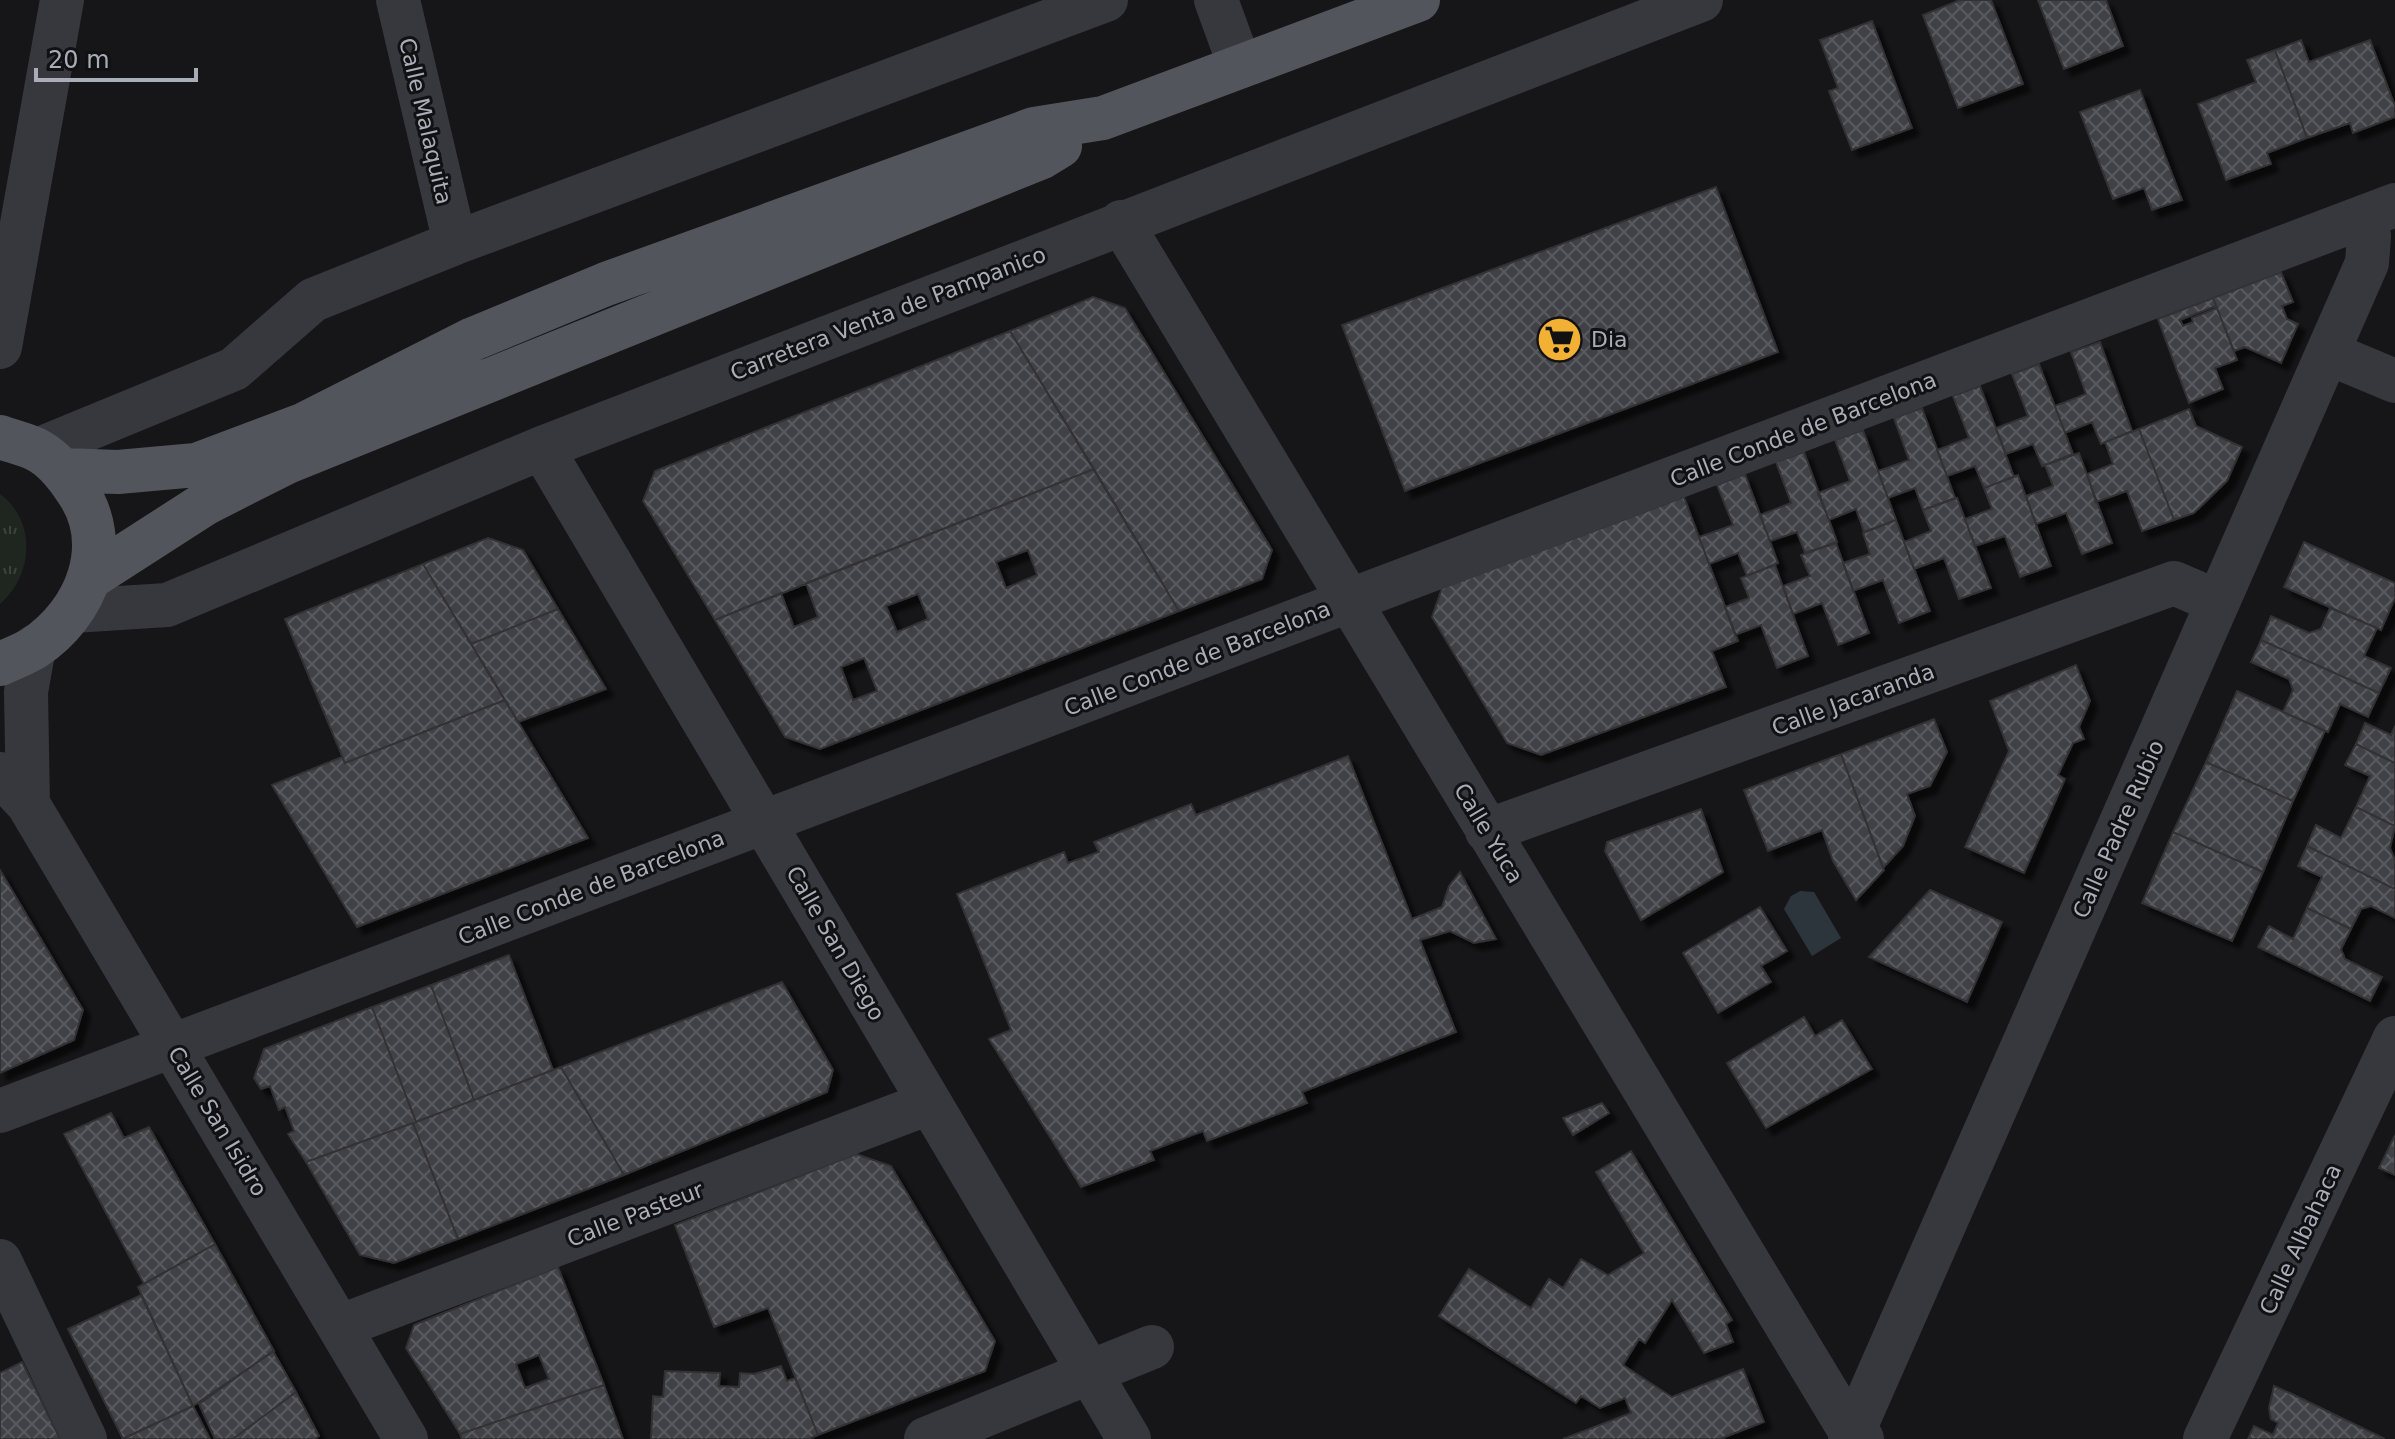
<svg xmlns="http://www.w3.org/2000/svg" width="2395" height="1439" viewBox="0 0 2395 1439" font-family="'DejaVu Sans',sans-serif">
<defs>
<pattern id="grass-tufts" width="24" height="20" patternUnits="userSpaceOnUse" patternTransform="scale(2)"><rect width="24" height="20" fill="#1e261f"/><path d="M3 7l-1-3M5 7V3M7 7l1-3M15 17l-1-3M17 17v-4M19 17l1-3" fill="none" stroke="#3c433d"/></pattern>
<pattern id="building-cross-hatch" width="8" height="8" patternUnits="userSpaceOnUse" patternTransform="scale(2)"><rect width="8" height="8" fill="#404145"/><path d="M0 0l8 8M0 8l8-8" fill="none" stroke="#595a5e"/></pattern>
<filter id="shadow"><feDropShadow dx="7" dy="7" stdDeviation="2" flood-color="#0009"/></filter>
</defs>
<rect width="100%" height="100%" fill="#161618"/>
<path fill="url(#grass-tufts)" d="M0,494C37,521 33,576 0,604Z"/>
<path fill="#2c353c" d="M1800,891L1814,892L1841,938L1812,956L1784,909L1791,896Z"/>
<path fill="url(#building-cross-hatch)" stroke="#303034" stroke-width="2" fill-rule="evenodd" filter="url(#shadow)" d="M1960,0H1991L2023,84L1958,108L1923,15Z
M2038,0H2106L2123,46L2064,69Z
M1872,21L1912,128L1852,150L1829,91L1838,88L1820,40Z
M2301,40L2309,62L2370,40L2395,106V117L2353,133L2350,123L2307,138L2275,50Z
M2275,50L2307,138L2267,153L2271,164L2226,180L2198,104L2256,82L2247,60Z
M2140,90L2182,200L2152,210L2144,188L2113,199L2080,112Z
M1716,187L1778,352L1405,491L1342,325Z
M2281,272L2293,302L2282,306L2287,319L2298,324L2281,363L2245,347L2234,351L2213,298Z
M1093,297L1125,308L1272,550L1262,579L1179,611L1010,331Z
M2213,298L2216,306L2180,320L2183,326L2193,322L2192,318L2217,308L2237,360L2215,368L2223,389L2189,403L2158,319Z
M1010,331L1094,469L715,620L643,501L655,471Z
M2100,342L2132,431L2101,444L2092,422L2065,433L2055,406L2086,394L2071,352Z
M2039,364L2073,454L2042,466L2033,444L2006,454L1996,428L2028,416L2012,374Z
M1980,386L2014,477L1984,488L1975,466L1947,476L1937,450L1969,438L1953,396Z
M1922,408L1955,498L1923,510L1915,488L1888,498L1878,471L1909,460L1894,418Z
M2189,409L2196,426L2242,447L2227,481L2194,513L2174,520L2139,429Z
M2139,429L2174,520L2142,531L2127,491L2096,502L2087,474L2113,464L2105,442Z
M1863,430L1896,520L1864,532L1856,509L1829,520L1818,493L1850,481L1835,440Z
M1804,452L1837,542L1805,553L1797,532L1770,541L1760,515L1791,503L1776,462Z
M2079,453L2112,543L2082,554L2066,513L2036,524L2026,496L2053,486L2045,465Z
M1094,469L1179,611L820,749L785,737L715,620L781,593L794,627L818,617L806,583ZM1028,550L1037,575L1006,588L996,562ZM918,594L928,619L897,632L886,606ZM864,658L877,691L853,700L841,667Z
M1745,474L1778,563L1747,576L1738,553L1709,564L1699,537L1733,525L1717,485Z
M2018,475L2051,566L2020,577L2005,536L1975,546L1965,519L1992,509L1984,488Z
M1684,497L1738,641L1712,651L1726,687L1541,755L1507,743L1432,617L1442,588Z
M1957,498L1991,588L1959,599L1944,558L1914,569L1904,542L1931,531L1923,510Z
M1896,520L1930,611L1899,623L1883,580L1853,591L1843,563L1870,554L1863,533Z
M488,538L523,550L558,609L471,644L423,564Z
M2304,542L2395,583V598L2381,630L2284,587Z
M1836,543L1869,633L1838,645L1822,603L1793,614L1783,586L1810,576L1801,555Z
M423,564L505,700L345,763L285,619Z
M1775,565L1808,656L1777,668L1761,625L1735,635L1725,607L1749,598L1741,578Z
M2330,608L2377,628L2364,656L2391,668L2379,693L2261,640L2271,616L2309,633L2321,629Z
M558,609L606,689L518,722L471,644Z
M2261,640L2379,693L2368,717L2340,704L2328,732L2283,712L2293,690L2289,679L2251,662Z
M2076,665L2090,701L2079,727L2084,739L2073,743L2058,775L2065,779L2024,873L1965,847L2009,751L1990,701Z
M2237,691L2325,731L2293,801L2206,762Z
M505,700L588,838L357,927L272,785L342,757L345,763Z
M1934,719L1947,752L1930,786L1907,794L1915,816L1903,846L1883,868L1841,754Z
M2365,723L2391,735L2395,726V763L2356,744Z
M2356,744L2395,763V826L2356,807L2370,776L2345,765Z
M1841,754L1884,870L1856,900L1833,861L1822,830L1768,851L1744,790Z
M1348,756L1412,919L1442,907L1449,886L1460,872L1496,939L1474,943L1450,931L1420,940L1456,1032L1302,1092L1307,1103L1207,1141L1203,1131L1150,1151L1154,1160L1081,1187L989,1039L1011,1030L957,894L1064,852L1068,863L1099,852L1094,842L1191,804L1196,815Z
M2206,762L2293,801L2263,872L2173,832Z
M2356,807L2395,826L2390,848L2395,860V889L2307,846L2316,825L2341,838Z
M1701,809L1723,872L1641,920L1605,851L1607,842Z
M2173,832L2263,872L2232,941L2142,903Z
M2307,846L2395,889V918L2371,906L2361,909L2351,929L2307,908L2322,877L2298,866Z
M0,870L83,1010L74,1040L0,1073Z
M1930,890L2002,922L1967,1002L1869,957Z
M1760,907L1787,951L1761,966L1771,982L1718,1013L1683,953Z
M2307,908L2351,929L2341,949L2345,959L2382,977L2370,1001L2258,947L2269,926L2293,939Z
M509,955L553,1070L474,1100L431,985Z
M782,982L833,1070L827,1092L624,1175L561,1067Z
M431,985L474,1100L416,1122L372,1007Z
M372,1007L416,1122L306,1162L288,1134L294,1131L285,1107L279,1110L270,1086L261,1089L254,1078L264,1049Z
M1804,1017L1815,1036L1842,1020L1872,1069L1766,1128L1727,1063Z
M561,1067L624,1175L458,1239L413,1123Z
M1602,1103L1609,1113L1573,1135L1563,1118Z
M111,1113L124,1138L149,1127L215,1244L144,1284L64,1134Z
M413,1123L458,1239L394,1263L360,1255L306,1162Z
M2395,1135V1175L2379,1168Z
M1631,1151L1732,1320L1726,1324L1733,1342L1704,1353L1672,1300L1645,1343L1639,1339L1623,1365L1672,1397L1743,1369L1764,1422L1720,1439H1563L1631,1413L1625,1398L1600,1408L1581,1396L1576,1403L1439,1316L1469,1269L1531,1308L1549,1279L1563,1288L1581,1259L1608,1275L1644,1253L1596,1172Z
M856,1154L891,1166L995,1341L985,1371L818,1435L768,1308L714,1327L675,1225Z
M215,1244L274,1351L193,1406L138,1287Z
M558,1267L604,1385L460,1434L406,1348L414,1325ZM539,1355L549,1379L525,1388L516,1364Z
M141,1295L193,1406L123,1439L68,1329Z
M273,1351L296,1392L233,1439H215L199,1404Z
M22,1362L37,1392L60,1439H0V1373Z
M781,1366L787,1381L795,1378L818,1435L809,1439H651L653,1396L663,1397L665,1371L720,1373L719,1386L739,1387L740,1373L754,1374Z
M604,1385L623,1439H462L460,1434Z
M2274,1386L2292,1394L2385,1439H2248L2254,1426L2273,1435L2278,1423L2271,1419L2269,1408Z
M296,1392L319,1436L315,1439H233Z
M193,1406L210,1439H122L163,1420Z"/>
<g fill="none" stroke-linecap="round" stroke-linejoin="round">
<path stroke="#37383d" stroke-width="44" d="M398,0L455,243
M1216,0L1240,66
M1121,222L1852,1434L1862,1439
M0,347L62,0
M2328,353L2395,381
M542,448L1129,1439
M37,450L234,369L313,300L455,243L1106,0
M73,611L167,605L542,448L1701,0
M0,774L28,804L406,1439
M28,804L26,692L34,647
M1487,831L2174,583L2218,602
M0,1111L2395,205
M0,1261L85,1439
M341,1326L929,1103
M926,1439L1152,1347
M1850,1439L2367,263L2369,236L2363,217
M2205,1439L2395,1038"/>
<path stroke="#53555c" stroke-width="44" d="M0,437C11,441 24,444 35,449C52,457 65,473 75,488C115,543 87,613 34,648C24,654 11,659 0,664
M63,470L118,472L196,465L305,424L473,339L606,284L1034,129L1103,118L1418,0
M91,577L206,503L287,462L1042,157L1060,146"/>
</g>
<defs>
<symbol id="supermarket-disc" viewBox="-11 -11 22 22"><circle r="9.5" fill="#f2b134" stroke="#111113"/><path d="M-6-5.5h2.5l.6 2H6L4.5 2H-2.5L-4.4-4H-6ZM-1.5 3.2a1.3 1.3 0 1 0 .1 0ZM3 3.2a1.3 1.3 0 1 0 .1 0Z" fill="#111"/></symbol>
</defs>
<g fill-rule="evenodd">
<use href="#supermarket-disc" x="1534" y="314" width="51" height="51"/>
</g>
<g text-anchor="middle" stroke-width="6" stroke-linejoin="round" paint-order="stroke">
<g font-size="22" fill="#a8adb8" stroke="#111113">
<text transform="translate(426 121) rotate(77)" y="8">Calle Malaquita</text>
<text transform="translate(888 313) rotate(-21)" y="8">Carretera Venta de Pampanico</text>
<text transform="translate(1803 429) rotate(-21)" y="8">Calle Conde de Barcelona</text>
<text transform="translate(1197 658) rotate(-21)" y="8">Calle Conde de Barcelona</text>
<text transform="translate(1853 699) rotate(-20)" y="8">Calle Jacaranda</text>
<text transform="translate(2118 829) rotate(-66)" y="8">Calle Padre Rubio</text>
<text transform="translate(1489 833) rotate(59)" y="8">Calle Yuca</text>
<text transform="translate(591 887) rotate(-21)" y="8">Calle Conde de Barcelona</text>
<text transform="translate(836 943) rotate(60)" y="8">Calle San Diego</text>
<text transform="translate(218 1121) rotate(59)" y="8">Calle San Isidro</text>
<text transform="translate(635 1214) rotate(-21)" y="8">Calle Pasteur</text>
<text transform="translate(2300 1239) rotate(-65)" y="8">Calle Albahaca</text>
</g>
<g font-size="22" fill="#a8adb8" stroke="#111113" text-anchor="start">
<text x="1591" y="347">Dia</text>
</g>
</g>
<path d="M36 68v12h160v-12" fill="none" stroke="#a8adb8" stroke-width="4"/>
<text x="48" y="68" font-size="24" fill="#a8adb8" stroke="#111113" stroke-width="6" paint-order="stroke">20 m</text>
</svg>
